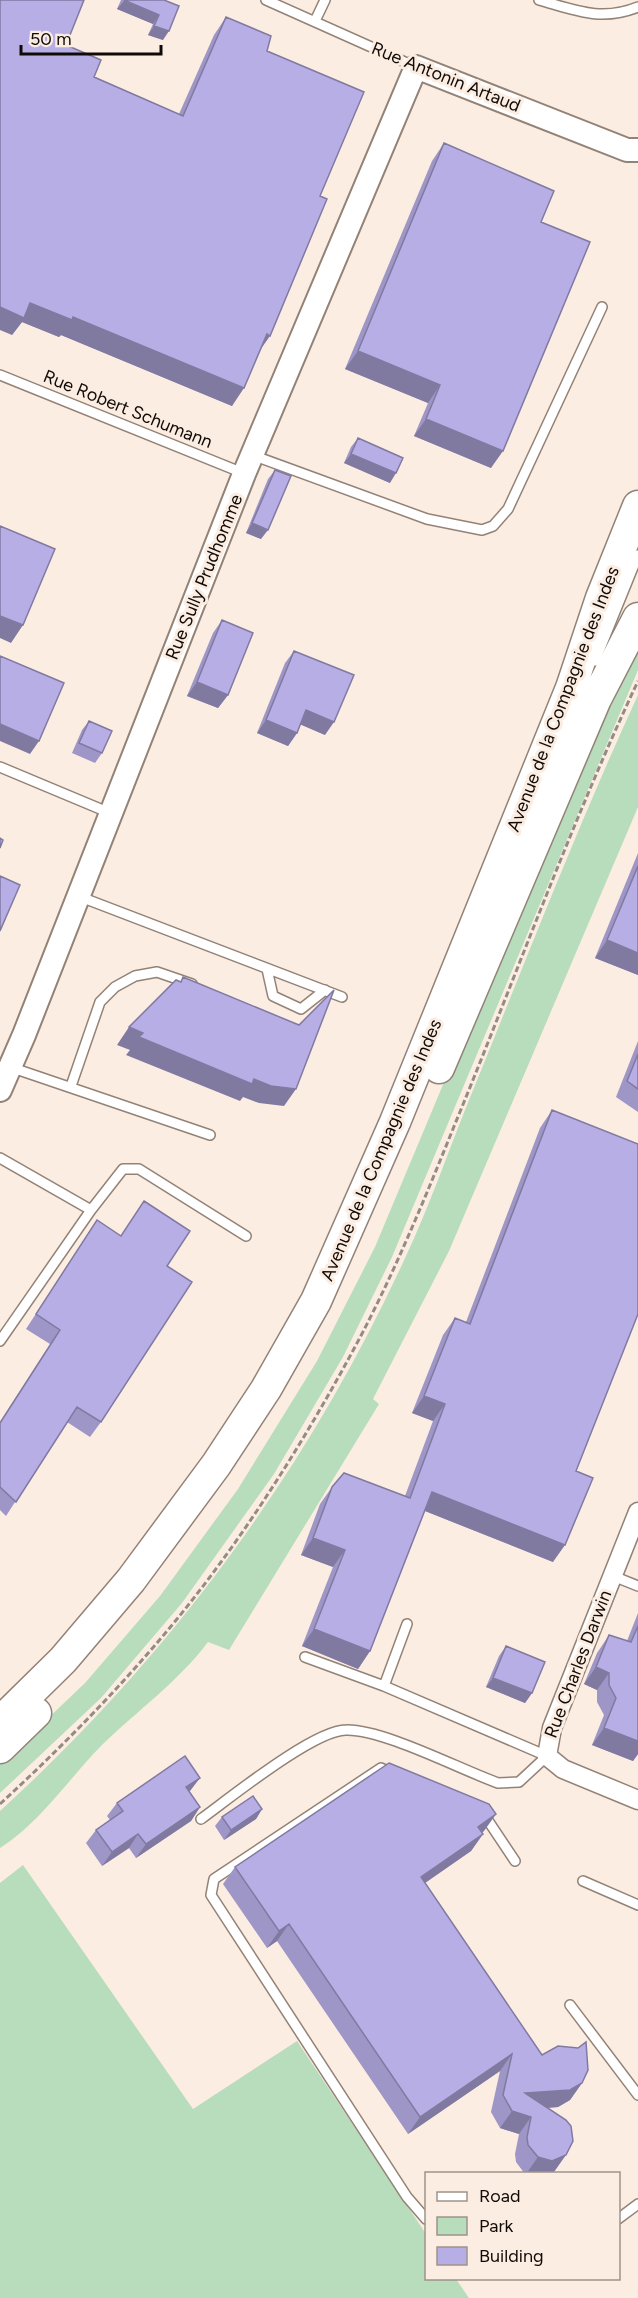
<svg xmlns="http://www.w3.org/2000/svg" width="638" height="2298" viewBox="0 0 638 2298" font-family="Figtree,sans-serif">
<rect width="100%" height="100%" fill="#fcede2"/>
<path fill="#b7ddbc" d="M638,634V670L392,1257L343,1357L274,1474L182,1603L101,1698L0,1793V1764L85,1683L160,1596L238,1489L317,1361L375,1247L602,705Z
M638,695V807L449,1251L373,1399L379,1404L229,1650L208,1642C179,1681 138,1710 103,1744C69,1778 41,1822 0,1848V1811C171,1655 309,1468 406,1256C429,1207 447,1155 467,1105C523,968 576,829 638,695Z
M23,1865L193,2109L297,2041L426,2234V2278L456,2279L469,2298H0V1883Z"/>
<g fill="none" stroke-linecap="round" stroke-linejoin="round">
<defs>
<path id="service" d="M266,0L416,67
M539,0C575,10 601,22 638,7
M315,21L325,0
M0,375L243,473
M252,455L427,519L482,530L493,526L508,509L602,307
M595,661L638,555
M0,767L110,813
M78,896L342,997
M267,969L273,996L301,1009L325,990
M10,1067L210,1135
M71,1086L100,1002L115,987L135,976L157,972L192,984
M0,1158L91,1210
M0,1341L91,1210L123,1169H139L246,1236
M613,1576L638,1586
M384,1686L407,1624
M392,1773L381,1768L214,1879L211,1895L407,2197L426,2219
M483,1813L515,1861
M201,1819C230,1798 314,1730 346,1730C383,1729 459,1769 498,1783L519,1782L547,1756L384,1686L305,1657
M583,1881L638,1905
M570,2005L638,2095
M618,2219L638,2204"/>
<path id="minor" d="M638,1512L552,1728L547,1756L563,1769L638,1800"/>
<path id="tertiary" d="M0,1090L24,1035L244,474L416,67L627,150H638"/>
<path id="primary" d="M439,1068L596,699L638,618
M0,1722L63,1660L131,1580L216,1465L266,1389L316,1301L395,1122L571,688L601,598L638,506
M0,1748L36,1713"/>
</defs>
<use href="#service" stroke="#938276" stroke-width="12"/>
<use href="#minor" stroke="#938276" stroke-width="21"/>
<use href="#tertiary" stroke="#938276" stroke-width="26"/>
<use href="#primary" stroke="#938276" stroke-width="33"/>
<path stroke="#968b83" stroke-width="3" stroke-dasharray="6 3" stroke-linecap="butt" d="M0,1804C63,1746 123,1685 177,1619C245,1536 305,1440 356,1345C394,1274 425,1198 455,1124C516,976 570,826 638,681"/>
<use href="#service" stroke="#fff" stroke-width="9"/>
<use href="#minor" stroke="#fff" stroke-width="18"/>
<use href="#tertiary" stroke="#fff" stroke-width="22"/>
<use href="#primary" stroke="#fff" stroke-width="30"/>
</g>
<path fill="#9d96c6" d="M121,0H164L163,40L148,35L153,24L117,9Z
M226,17L267,51L320,196L260,350L232,406L61,335L59,337L22,322L12,335L66,45L94,77L179,114L214,35Z
M444,143L541,222L491,468L414,436L428,403L345,369L432,161Z
M358,438L390,483L344,463L351,447Z
M275,470L261,539L246,533L268,479Z
M222,620L228,695L218,708L187,696L213,633Z
M294,651L325,735L300,724L297,733L288,746L257,733L285,663Z
M89,721L102,753L95,763L72,753L82,730Z
M638,853V975L595,958Z
M638,1041V1112L616,1097Z
M552,1110L576,1471L553,1562L425,1511L370,1651L358,1669L302,1646L333,1567L301,1555L320,1504L332,1487L405,1496L433,1421L412,1413L443,1335L455,1318L466,1322L540,1128Z
M144,1201L167,1266L101,1422L90,1437L67,1422L6,1516L0,1510V1422L50,1344L26,1329L97,1220L121,1236Z
M638,1613V1754L633,1761L592,1745L604,1715L597,1702V1690L584,1684L597,1653L609,1635L627,1641Z
M506,1646L532,1693L525,1703L486,1687L499,1656Z
M190,1792L200,1807L191,1821L136,1858L129,1848L102,1866L86,1843L96,1830L110,1820L107,1816L117,1803Z
M262,1809L256,1819L224,1840L215,1826L222,1817Z
M496,1814L482,1833L483,1834L471,1851L425,1883L542,2055L582,2083L570,2100L558,2107L548,2108L554,2172L550,2174H525L516,2162L515,2154L519,2134L500,2128L491,2112L500,2071L408,2134L277,1941L267,1948L223,1884L235,1867Z"/>
<path fill="#807aa1" d="M124,1L159,15L153,24L117,9Z
M154,26L169,31L163,40L148,35Z
M30,303L73,317L244,388L232,406L61,335L59,337L22,322L12,335L0,330V307Z
M267,334L270,336L258,353Z
M358,351L440,385L428,403L345,369Z
M426,419L503,451L491,468L414,436Z
M351,454L396,473L390,483L344,463Z
M252,523L268,530L261,539L246,533Z
M0,616L23,625L11,643L0,638Z
M197,682L228,695L218,708L187,696Z
M306,710L334,722L325,735L297,723Z
M266,720L297,733L288,746L257,733Z
M0,724L39,741L30,754L0,741Z
M607,940L638,953V975L595,958Z
M129,1027L254,1079L296,1089L284,1106L259,1103L243,1097L240,1101L126,1055L130,1050L117,1045Z
M424,1396L445,1404L433,1421L412,1413Z
M432,1492L565,1545L553,1562L420,1509Z
M313,1538L345,1550L333,1567L301,1555Z
M314,1629L370,1651L358,1669L302,1646Z
M596,1667L609,1673L597,1690L584,1684Z
M493,1678L532,1693L525,1703L486,1687Z
M604,1728L638,1741V1754L633,1761L592,1745Z
M200,1778L190,1791L177,1800L186,1787Z
M200,1807L191,1821L136,1858L146,1844Z
M262,1809L256,1819L224,1840L231,1830Z
M496,1814L484,1831L466,1844L478,1827Z
M138,1834L129,1848L102,1866L112,1852Z
M483,1834L471,1851L409,1894L421,1877Z
M289,1924L277,1941L267,1948L279,1931Z
M512,2054L500,2071L408,2134L420,2117Z
M582,2083L570,2100L558,2107L513,2110L525,2093Z
M512,2111L531,2117L519,2134L500,2128Z
M566,2155L554,2172L550,2174H526L538,2157Z"/>
<path fill="#b7aee6" stroke="#807aa1" stroke-width="1.5" d="M0,0H84L66,45L101,60L94,77L183,116L226,17L271,36L267,51L364,92L320,196L327,199L270,336L267,334L244,388L73,317L72,320L30,303L24,318L0,307Z
M124,0H164L179,6L169,31L154,26L159,15Z
M444,143L554,191L541,222L590,242L503,451L426,419L440,385L358,351Z
M358,438L403,458L396,473L351,454Z
M275,470L291,476L268,530L252,523Z
M0,526L55,549L23,625L0,616Z
M222,620L253,633L228,695L197,682Z
M294,651L354,675L334,722L306,710L297,733L266,720Z
M0,656L64,683L39,741L0,724Z
M89,721L112,731L102,753L79,743Z
M0,838L3,840L0,848Z
M638,866V953L607,940Z
M0,876L20,885L0,931Z
M183,977L299,1025L334,990L296,1089L271,1086L254,1079L252,1084L139,1037L143,1033L129,1027L176,980L181,982Z
M638,1054V1089L627,1081Z
M552,1110L638,1144V1314L576,1471L593,1478L565,1545L432,1492L370,1651L314,1629L345,1550L313,1538L332,1487L344,1473L410,1498L445,1404L424,1396L455,1318L470,1324Z
M144,1201L190,1231L167,1266L192,1282L101,1422L77,1407L16,1502L0,1487V1423L60,1330L36,1314L97,1220L121,1236Z
M638,1626V1741L604,1728L616,1698L609,1685V1673L596,1667L609,1635L631,1642Z
M506,1646L545,1662L532,1693L493,1678Z
M185,1756L200,1778L186,1787L200,1807L146,1844L138,1834L112,1852L96,1830L123,1811L117,1803Z
M389,1763L489,1804L496,1814L478,1827L483,1834L421,1877L542,2055L558,2046L578,2048L586,2042L588,2070L582,2083L570,2090L525,2093L566,2120L571,2126L573,2141L566,2155L552,2161L538,2157L528,2145L527,2137L531,2117L512,2111L503,2095L512,2054L420,2117L289,1924L279,1931L235,1867Z
M253,1796L262,1809L231,1830L222,1817Z"/>
<g text-anchor="middle" stroke-width="6" stroke-linejoin="round" paint-order="stroke">
<g font-size="18" fill="#110b07" stroke="#fcede2">
<text transform="translate(446 77) rotate(22)" y="6">Rue Antonin Artaud</text>
<text transform="translate(128 409) rotate(22)" y="6">Rue Robert Schumann</text>
<text transform="translate(204 577) rotate(-68)" y="6">Rue Sully Prudhomme</text>
<text transform="translate(563 699) rotate(-69)" y="6">Avenue de la Compagnie des Indes</text>
<text transform="translate(381 1150) rotate(-67)" y="6">Avenue de la Compagnie des Indes</text>
<text transform="translate(578 1664) rotate(-69)" y="6">Rue Charles Darwin</text>
</g>
</g>
<rect x="425" y="2172" width="195" height="108" fill="#fcede2" stroke="#9e938a" stroke-width="1.5"/>
<rect x="437" y="2192" width="30" height="9" fill="#ffffff" stroke="#9e938a" stroke-width="1.5"/>
<text x="479" y="2202" font-size="18" fill="#110b07">Road</text>
<rect x="437" y="2217" width="30" height="18" fill="#b7ddbc" stroke="#9e938a" stroke-width="1.5"/>
<text x="479" y="2232" font-size="18" fill="#110b07">Park</text>
<rect x="437" y="2247" width="30" height="18" fill="#b7aee6" stroke="#9e938a" stroke-width="1.5"/>
<text x="479" y="2262" font-size="18" fill="#110b07">Building</text>
<path d="M21 45v9h140v-9" fill="none" stroke="#110b07" stroke-width="3"/>
<text x="30" y="45" font-size="18" fill="#110b07" stroke="#fcede2" stroke-width="4.5" paint-order="stroke">50 m</text>
</svg>
